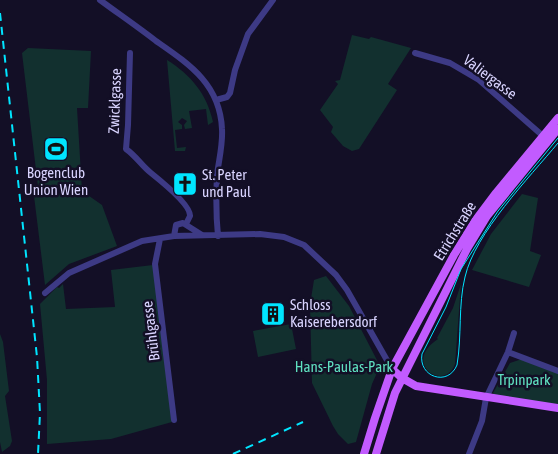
<svg xmlns="http://www.w3.org/2000/svg" width="558" height="454" viewBox="0 0 558 454" font-family="'Asap Condensed',sans-serif">
<rect width="100%" height="100%" fill="#130f26"/>
<path fill="#12302f" d="M352,35L369,39L371,37L411,48L388,84L397,90L359,149L352,151L343,146L331,132L333,127L320,110L338,84L335,81L340,80Z
M28,48L91,51L88,108H77L82,191L102,205L117,246L69,264L45,285L34,196L39,195L22,53Z
M167,60C191,75 207,94 213,122L208,125L206,109L189,111L192,128L185,129L184,125L187,121L182,118L178,122L182,125V129L175,130L177,148L186,147L185,151H175Z
M522,194L538,198L530,251L541,255L529,287L472,270L491,234Z
M153,265L172,422L111,439L47,444V380L40,304L57,287L59,288L63,284L66,309L115,307L111,270Z
M326,276L349,306L380,366L372,384L356,442L348,444L338,434L333,426L312,383L310,305L314,280Z
M461,284L455,364C444,393 401,363 438,339L437,338L453,308Z
M291,324L296,349L258,357L253,331Z
M0,334L3,342L9,391L5,396L12,441L10,446L2,452L0,442Z
M522,359L558,373V404L494,396L493,393L510,363Z"/>
<g fill="none" stroke-linecap="round" stroke-linejoin="round">
<path stroke="#3d3a85" stroke-width="6" d="M100,0C119,14 138,27 156,41C189,64 220,84 222,129C223,144 219,159 217,175C216,195 216,216 218,236
M130,53L128,125L126,149C136,156 142,166 151,173C161,181 191,205 190,216L186,224
M415,53L450,63L479,80L543,136
M216,100L227,97L230,93L235,70L248,34L273,0
M174,236L176,225L183,223L202,235
M160,239L155,264L174,420
M45,293L69,273L142,241L174,236L260,234L284,237L304,245L336,275L347,290L392,369
M508,352L558,371
M469,454L482,421L486,398L508,352L514,333"/>
<path stroke="#c25bff" stroke-width="8" d="M392,369L402,378L416,386L558,408
M364,454L375,418L392,369L454,255L475,221L496,193L558,118
M376,454L395,393L467,249L487,216L558,129"/>
<path stroke="#00e5ff" stroke-width="1" d="M558,138L498,211L461,269L446,307L422,354C418,377 448,387 457,365C462,336 458,305 465,277C475,233 529,178 558,143"/>
<path stroke="#00e5ff" stroke-width="2" stroke-dasharray="8 6" stroke-linecap="butt" d="M0,13L37,357L40,413L38,454
M233,454L303,422"/>
</g>
<defs>
<symbol id="stadium-square" viewBox="-11 -11 22 22"><rect x="-9" y="-9" width="18" height="18" rx="4" fill="#00e5ff" stroke="#130f26"/><path d="M0-5a6.5 5 0 1 0 0 10a6.5 5 0 1 0 0-10ZM-3.5-1.8h7v3.6h-7Z" fill="#111"/></symbol>
<symbol id="church-square" viewBox="-11 -11 22 22"><rect x="-9" y="-9" width="18" height="18" rx="4" fill="#00e5ff" stroke="#130f26"/><path d="M-1.2-6h2.4v3.5h3.3v2.4h-3.3V6h-2.4V-.1h-3.3v-2.4h3.3Z" fill="#111"/></symbol>
<symbol id="building-square" viewBox="-11 -11 22 22"><rect x="-9" y="-9" width="18" height="18" rx="4" fill="#00e5ff" stroke="#130f26"/><path d="M-4-6H4V6H1V3H-1V6H-4ZM-2.5-4.3h1.7v1.8h-1.7ZM.8-4.3h1.7v1.8H.8ZM-2.5-1h1.7V.8h-1.7ZM.8-1h1.7V.8H.8Z" fill="#111"/></symbol>
</defs>
<g fill-rule="evenodd">
<use href="#stadium-square" x="42" y="135" width="28" height="28"/>
<use href="#church-square" x="171" y="170" width="28" height="28"/>
<use href="#building-square" x="259" y="300" width="28" height="28"/>
</g>
<g text-anchor="middle" stroke-width="5" stroke-linejoin="round" paint-order="stroke">
<g font-size="15" fill="#d9d4ff" stroke="#130f26">
<text transform="translate(490 77) rotate(37)" y="5">Valiergasse</text>
<text transform="translate(115 101) rotate(-88)" y="5">Zwicklgasse</text>
<text transform="translate(455 231) rotate(-58)" y="5">Etrichstraße</text>
<text transform="translate(151 331) rotate(-97)" y="5">Brühlgasse</text>
</g>
<g font-size="15" fill="#d9d4ff" stroke="#130f26" text-anchor="start">
<text x="56" y="178" text-anchor="middle">Bogenclub<tspan x="56" dy="17">Union Wien</tspan></text>
<text x="202" y="180">St. Peter<tspan x="202" dy="17">und Paul</tspan></text>
<text x="290" y="310">Schloss<tspan x="290" dy="17">Kaiserebersdorf</tspan></text>
</g>
<g font-size="15" fill="#5fe0c0" stroke="#130f26">
<text x="344" y="372">Hans-Paulas-Park</text>
<text x="524" y="385">Trpinpark</text>
</g>
</g>
</svg>
